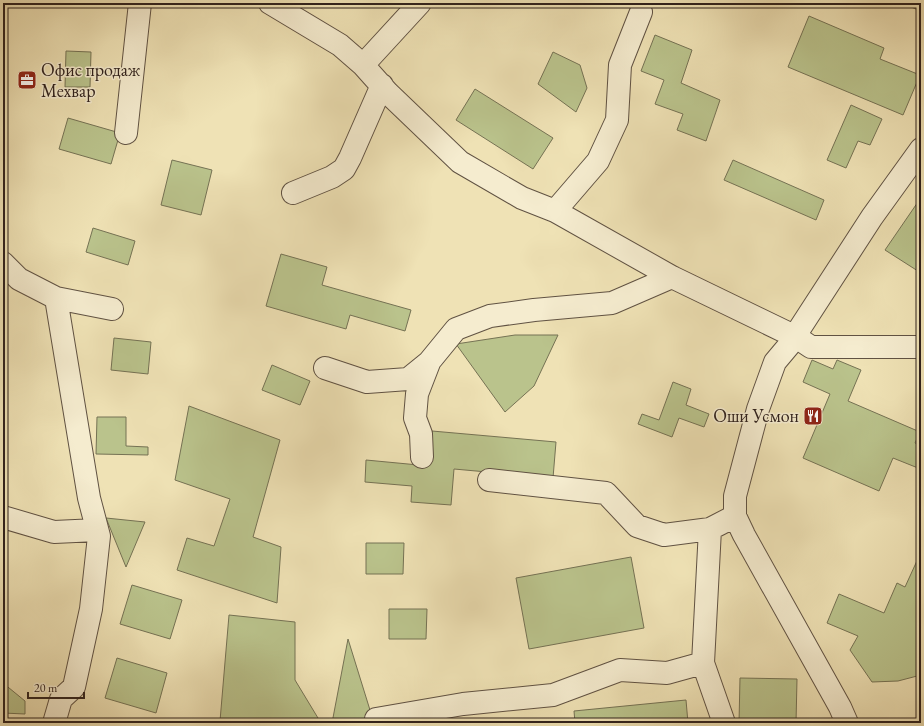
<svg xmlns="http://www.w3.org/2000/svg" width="924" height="726" viewBox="0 0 924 726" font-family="'EB Garamond',serif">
<rect width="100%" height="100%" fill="#efe2b5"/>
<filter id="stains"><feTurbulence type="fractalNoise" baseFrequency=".005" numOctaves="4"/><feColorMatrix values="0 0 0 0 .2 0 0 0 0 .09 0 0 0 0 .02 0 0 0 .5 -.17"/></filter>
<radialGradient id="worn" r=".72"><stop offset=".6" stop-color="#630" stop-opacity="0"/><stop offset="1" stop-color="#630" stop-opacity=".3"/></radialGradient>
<path fill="#bac38c" stroke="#757254" d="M901,3H921V11Z
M809,16L884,48L880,59L920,75L903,115L788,67Z
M655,35L692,50L681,83L720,100L706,141L677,130L683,114L655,104L664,80L641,71Z
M66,51L91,52L90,87H65Z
M553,52L580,65L587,88L576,112L538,84Z
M475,89L553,138L533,169L456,120Z
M851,105L882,119L870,145L858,141L846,168L827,160Z
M68,118L120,133L111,164L59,149Z
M172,160L212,170L201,215L161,205Z
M733,160L824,200L816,220L724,180Z
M920,199H921V273L885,250Z
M93,228L135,241L128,265L86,252Z
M281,254L327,267L322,285L411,310L405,331L350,315L346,329L266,306Z
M515,335H558L534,386L505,412L456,344Z
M114,338L151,342L148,374L111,370Z
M812,360L833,369L837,360L861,370L848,401L920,432L915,443L921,446V461L918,468L893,458L879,491L803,458L830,394L803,382Z
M272,365L310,381L300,405L262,390Z
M673,382L691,389L686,405L709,414L704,427L679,418L672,437L638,424L642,414L659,420Z
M189,406L280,440L253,537L281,547L277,603L177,570L187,538L214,546L230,499L175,480Z
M97,417H126V446L148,447V455L96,454Z
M432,431L556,442L553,478L454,469L451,505L411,502L412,486L365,482L366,460L429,466Z
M106,518L145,522L126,567Z
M366,543H404L403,574H366Z
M921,552V675L898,681L872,682L850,650L858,636L827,623L839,594L884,613L897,583L905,587Z
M631,557L644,628L529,649L516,578Z
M132,585L182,600L170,639L120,624Z
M389,609H427L426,639H389Z
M229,615L295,622V680L321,723H238L220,721Z
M348,639L374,723H332Z
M117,658L167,673L156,713L105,698Z
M740,678L797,679L796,723H739Z
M3,683L25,701V714L3,713Z
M686,700L688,723H575L574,711Z"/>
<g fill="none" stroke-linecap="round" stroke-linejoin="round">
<defs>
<path id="minor" d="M270,3L340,45L363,65L388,93L460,162L522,198L555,211L672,277L796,337L811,347H921
M363,65L420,3
M126,133L140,3
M293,193L332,177L344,169L350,158L382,85
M555,211L598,161L617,120L620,65L641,12
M3,263L19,279L56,298L112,309
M325,368L367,382L408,379L429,362L456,329L490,316L534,310L612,303L672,277
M422,457L421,434L415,418L417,394L429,363
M489,480L606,493L637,526L664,535L710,529L735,516
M3,517L54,532L97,530
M710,529L703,663L724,723
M376,719L463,704L553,695L620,670L667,673L703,663
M54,723L61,699L74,687L91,609L99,536L89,498L56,298
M847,723L840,707L744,535L735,516V496L758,409L775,362L796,337L800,328L872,217L921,149"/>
</defs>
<use href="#minor" stroke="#605243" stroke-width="24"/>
<use href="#minor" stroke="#f5eccf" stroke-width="22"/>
</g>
<defs>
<symbol id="office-square" viewBox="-11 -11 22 22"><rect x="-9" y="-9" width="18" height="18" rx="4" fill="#8f2418" stroke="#f5eccf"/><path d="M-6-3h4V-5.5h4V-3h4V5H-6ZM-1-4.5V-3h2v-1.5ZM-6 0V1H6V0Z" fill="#fff"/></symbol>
<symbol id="restaurant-square" viewBox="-11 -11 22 22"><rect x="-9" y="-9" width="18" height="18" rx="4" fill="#8f2418" stroke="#f5eccf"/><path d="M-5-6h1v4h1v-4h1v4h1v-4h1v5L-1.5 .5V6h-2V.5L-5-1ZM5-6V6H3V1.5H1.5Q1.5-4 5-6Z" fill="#fff"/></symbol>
</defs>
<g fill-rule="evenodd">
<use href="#office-square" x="16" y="69" width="22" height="22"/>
<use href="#restaurant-square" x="802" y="405" width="22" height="22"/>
</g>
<g text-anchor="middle" stroke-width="3" stroke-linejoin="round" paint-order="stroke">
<g font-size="18" fill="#30221d" stroke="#f5eccf" text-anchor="start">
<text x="41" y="76">Офис продаж<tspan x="41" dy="21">Мехвар</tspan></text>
<text x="799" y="422" text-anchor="end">Оши Усмон</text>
</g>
</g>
<rect width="924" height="726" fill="none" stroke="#efe2b5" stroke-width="16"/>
<rect x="4" y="4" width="916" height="718" fill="none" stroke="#30221d" stroke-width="2"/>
<rect x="8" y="8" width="908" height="710" fill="none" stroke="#30221d"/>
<path d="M28 692v6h56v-6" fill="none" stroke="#30221d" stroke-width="2"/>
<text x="34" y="692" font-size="12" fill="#30221d" stroke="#f5eccf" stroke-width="3" paint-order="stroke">20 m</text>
<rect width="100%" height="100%" filter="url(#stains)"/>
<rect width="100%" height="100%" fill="url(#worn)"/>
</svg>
